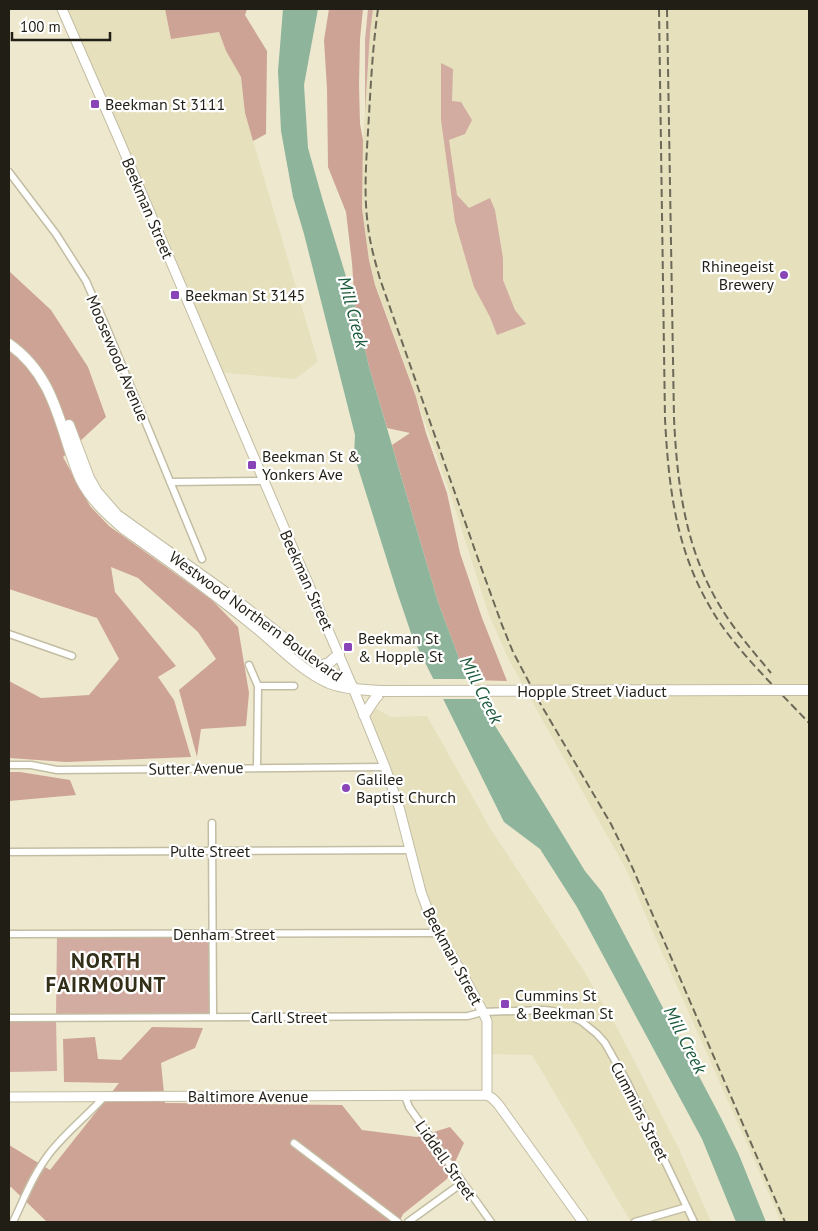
<svg xmlns="http://www.w3.org/2000/svg" width="818" height="1231" viewBox="0 0 818 1231" font-family="'PT Sans',sans-serif">
<rect width="100%" height="100%" fill="#eee9ce"/>
<path fill="#e6e0bd" d="M62,9H165L171,39L219,32L226,51L241,77L245,113L318,362L295,379L218,372Z
M373,9H809V1222H781L752,1155L652,930L628,873L509,660L489,615L453,502L399,348L375,285L369,260L365,231L362,208L363,140L370,33Z
M357,698L391,717L427,716L490,828L584,971L620,1033L679,1149L711,1222H631L532,1055L487,1054L486,1021L433,924L399,807Z"/>
<path fill="#d2aca0" d="M368,9H373L370,33L365,112V40Z
M441,63L453,69L452,101L461,102L472,120L465,134L449,140L457,195L469,208L490,198L495,210L503,258V280L515,310L526,324L497,335L490,317L474,287L455,222L441,120Z
M57,934H213V1017L56,1018L57,1071L9,1072V1018L56,1017Z"/>
<path fill="#cda396" d="M165,9H247L245,15L267,51L266,134L253,141L245,113L241,77L226,51L219,32L171,39Z
M329,9H363L360,39L359,84L360,124L363,140L362,208L365,231L369,260L375,285L416,397L426,433L447,493L460,553L482,618L507,681L469,680L460,661L438,602L392,445L410,433L387,428L369,367L355,306L352,263L346,212L328,167L327,89L324,40Z
M9,271L51,310L88,367L106,417L63,457L90,506L109,526L212,600L238,627L249,693L246,726L201,729L197,757L179,690L216,659L198,632L138,578L111,567L115,592L176,666L158,677L174,700L191,757L66,762L9,758V681L41,698L89,695L119,659L97,618L9,589Z
M9,772H20L70,780L76,795L9,801Z
M152,1027L203,1028L195,1048L161,1063L165,1103L342,1105L362,1130L417,1137L450,1127L464,1143L447,1179L403,1214L399,1222H47L11,1187L9,1188V1145L50,1170L119,1083L64,1082L63,1039L95,1037L98,1059L121,1060Z"/>
<path fill="#8eb49c" d="M283,9H318L304,85L308,148L323,201L355,306L369,367L438,602L460,661L485,710L538,794L585,871L602,892L721,1118L739,1155L766,1222H736L702,1139L577,907L540,849L504,822L412,636L397,592L354,455L355,435L304,234L293,197L281,131L278,71Z"/>
<path fill="#eee9ce" d="M431,679H472L482,699H440Z"/>
<g fill="none" stroke-linecap="round" stroke-linejoin="round">
<defs>
<path id="street" d="M9,172L56,234L86,281L105,324L202,559
M170,482L264,481
M9,634L72,656
M249,665L258,686L257,768
M258,686H294
M9,765H31L57,770L385,767
M212,823L213,1017
M9,852L410,850
M9,934L439,933
M9,1018L468,1016L483,1012L544,1010L553,1011L570,1016L581,1021L597,1034L605,1043L627,1082L694,1222
M405,1096L409,1107L491,1222
M294,1143L398,1222
M13,1222C24,1199 33,1175 49,1154C65,1133 87,1116 105,1096
M408,1222L462,1183
M635,1222L687,1207"/>
<path id="secondary" d="M62,9L117,135L264,481L353,688L385,767L399,807L421,892L433,924L462,973L483,1012L487,1021V1095
M487,1095L492,1098L498,1104L583,1222
M9,1097L487,1095"/>
<path id="primary" d="M9,344C46,370 56,407 69,448C73,459 76,470 81,480C91,500 107,514 124,529C168,560 211,591 253,625C277,644 300,670 329,683C345,689 364,690 382,691
M69,425L89,478L97,492L117,515L229,595L260,619L319,666L327,671L336,675L353,687
M319,666L329,663L339,654
M364,715C370,707 374,698 382,691"/>
</defs>
<use href="#street" stroke="#c2bda3" stroke-width="9"/>
<use href="#secondary" stroke="#c2bda3" stroke-width="11"/>
<use href="#primary" stroke="#c2bda3" stroke-width="12"/>
<use href="#street" stroke="#fff" stroke-width="6"/>
<use href="#secondary" stroke="#fff" stroke-width="9"/>
<use href="#primary" stroke="#fff" stroke-width="10"/>
<path stroke="#6c6959" stroke-width="2" stroke-dasharray="8 4" stroke-linecap="butt" d="M378,9C373,44 371,80 369,115C367,152 363,190 368,226C370,244 375,261 380,279L477,556L502,625L513,652L540,703L611,824L633,869L785,1222
M659,9L665,419C669,494 677,559 720,623C745,659 779,691 809,723
M667,9L674,418C677,483 685,549 720,606C734,630 753,651 771,673"/>
<defs>
<path id="primary-bridge" d="M382,691L809,690"/>
</defs>
<use href="#primary-bridge" stroke="#c2bda3" stroke-width="12" stroke-linecap="butt"/>
<use href="#primary-bridge" stroke="#fff" stroke-width="10"/>
</g>
<g fill="#8944b7" stroke="#fff" stroke-width="2">
<rect x="90" y="99" width="10" height="10" rx="2.5"/>
<circle cx="784" cy="275" r="5"/>
<rect x="170" y="290" width="10" height="10" rx="2.5"/>
<rect x="247" y="460" width="10" height="10" rx="2.5"/>
<rect x="343" y="642" width="10" height="10" rx="2.5"/>
<circle cx="346" cy="788" r="5"/>
<rect x="500" y="999" width="10" height="10" rx="2.5"/>
</g>
<g text-anchor="middle" stroke-width="4.5" stroke-linejoin="round" paint-order="stroke">
<g font-size="16" fill="#211f15" stroke="#fff" text-anchor="start">
<text x="105" y="110">Beekman St 3111</text>
<text x="774" y="272" text-anchor="end">Rhinegeist<tspan x="774" dy="18">Brewery</tspan></text>
<text x="185" y="301">Beekman St 3145</text>
<text x="262" y="462">Beekman St &amp;<tspan x="262" dy="18">Yonkers Ave</tspan></text>
<text x="358" y="644">Beekman St<tspan x="358" dy="18">&amp; Hopple St</tspan></text>
<text x="356" y="785">Galilee<tspan x="356" dy="18">Baptist Church</tspan></text>
<text x="515" y="1001">Cummins St<tspan x="515" dy="18">&amp; Beekman St</tspan></text>
</g>
<g font-size="16" fill="#211f15" stroke="#fff">
<text transform="translate(148 208) rotate(67)" y="6">Beekman Street</text>
<text transform="translate(118 358) rotate(67)" y="6">Moosewood Avenue</text>
<text transform="translate(307 580) rotate(66)" y="6">Beekman Street</text>
<text transform="translate(256 616) rotate(36)" y="6">Westwood Northern Boulevard</text>
<text x="592" y="697">Hopple Street Viaduct</text>
<text transform="translate(196 768) rotate(-1)" y="6">Sutter Avenue</text>
<text x="210" y="857">Pulte Street</text>
<text x="224" y="940">Denham Street</text>
<text transform="translate(453 956) rotate(62)" y="6">Beekman Street</text>
<text x="289" y="1023">Carll Street</text>
<text x="248" y="1102">Baltimore Avenue</text>
<text transform="translate(640 1111) rotate(63)" y="6">Cummins Street</text>
<text transform="translate(446 1160) rotate(55)" y="6">Liddell Street</text>
</g>
<g font-size="18" font-style="italic" fill="#1a593a" stroke="#fff">
<text transform="translate(353 312) rotate(75)" y="6">Mill Creek</text>
<text transform="translate(481 690) rotate(63)" y="6">Mill Creek</text>
<text transform="translate(685 1040) rotate(63)" y="6">Mill Creek</text>
</g>
<g font-size="21" font-weight="bold" letter-spacing="1" fill="#322e18" stroke="#fff">
<text x="106" y="968">NORTH<tspan x="106" dy="24">FAIRMOUNT</tspan></text>
</g>
</g>
<rect width="818" height="1231" fill="none" stroke="#211f15" stroke-width="20"/>
<path d="M12 32v8h98v-8" fill="none" stroke="#211f15" stroke-width="2.5"/>
<text x="20" y="32" font-size="15" fill="#211f15" stroke="#ffffff" stroke-width="4" paint-order="stroke">100 m</text>
</svg>
